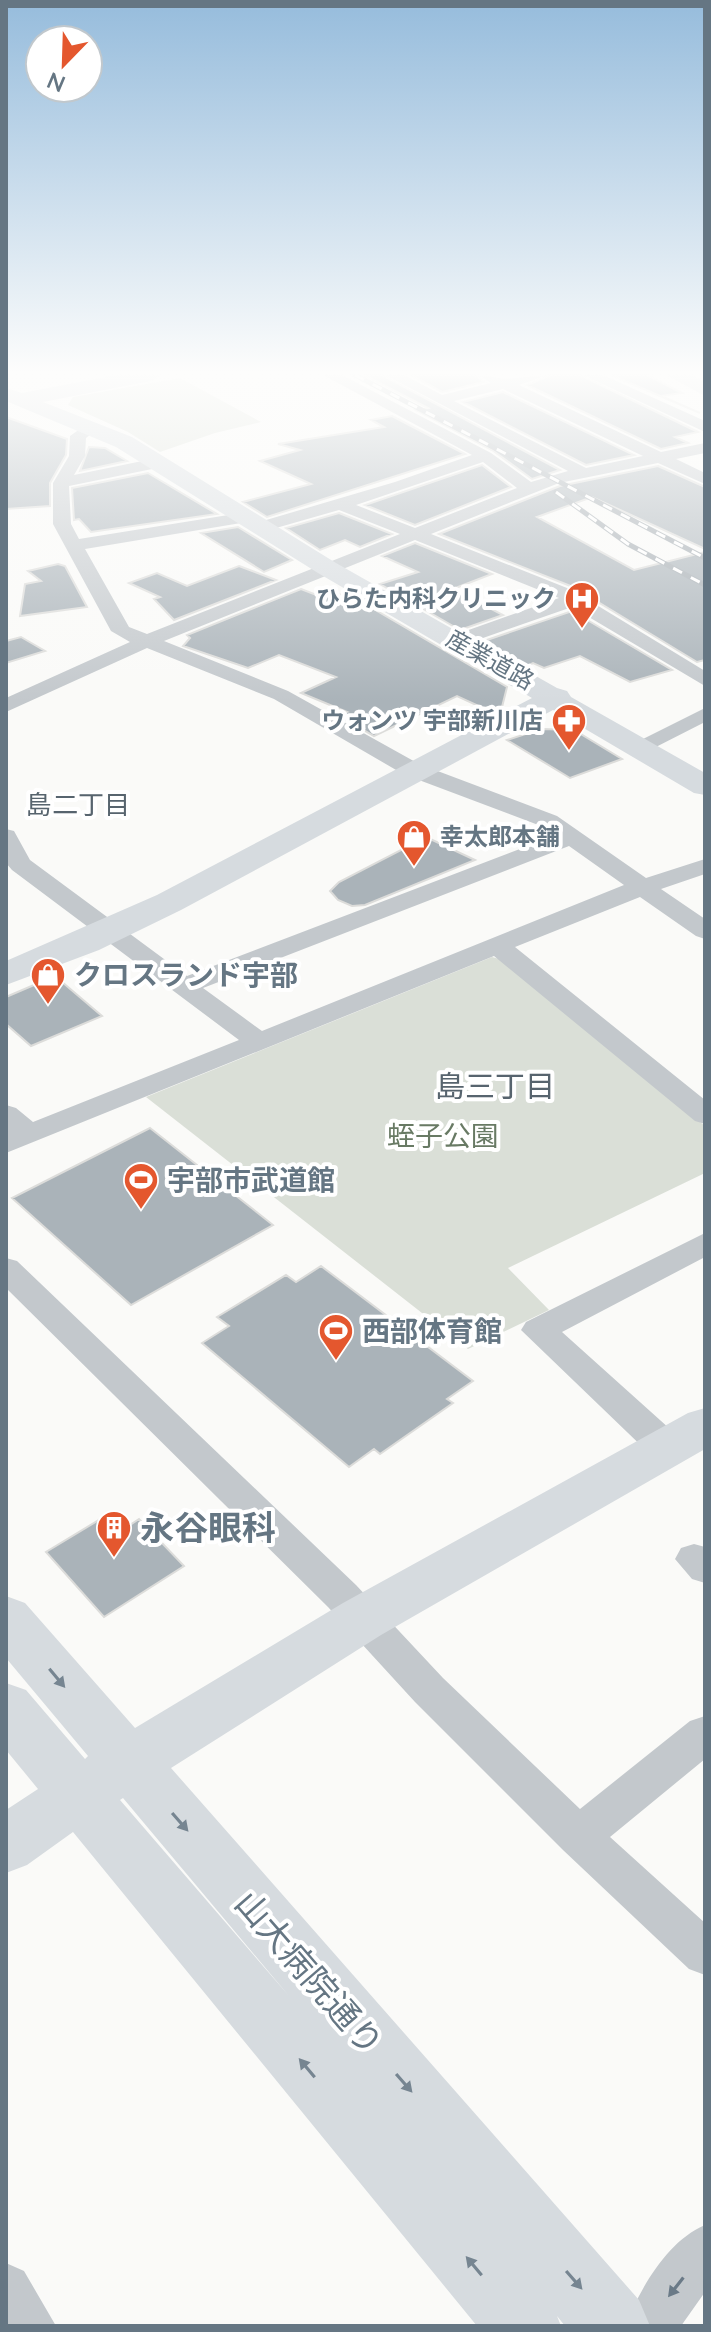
<svg xmlns="http://www.w3.org/2000/svg" width="711" height="2332" viewBox="0 0 711 2332" font-family="Lato,'Noto Sans JP',sans-serif">
<rect width="100%" height="100%" fill="#fafaf8"/>
<path fill="#dadfd7" d="M180,378L261,422L215,433L160,452L128,432L68,405L73,397Z
M492,957L503,960L705,1126V1173L508,1268L549,1310L468,1349L146,1097Z"/>
<path fill="#aab3b9" stroke="#dcdcda" stroke-width="2" d="M364,375H382L560,470L532,479L492,450L416,410L428,408Z
M411,375H475L484,382L442,392Z
M551,375H580L698,432L675,437L688,443L661,449L527,385Z
M611,375H647L682,393L661,396L700,413Z
M503,392L634,455L586,465L463,402Z
M392,416L465,454L267,517L243,502L311,484L260,461L300,450L278,444L384,427L371,420Z
M6,417L67,439L66,455L50,483V506L6,509Z
M89,447L105,448L127,461L80,471Z
M482,465L511,487L415,525L365,505Z
M658,466L705,487V549L592,497L537,517L634,570L705,552V660L697,662L573,587L439,534L560,486Z
M148,473L217,514L91,532L79,519L74,520L72,488Z
M339,513L392,534L360,547L345,540L320,550L286,528Z
M238,527L292,560L264,572L201,533Z
M415,543L492,574L453,589L503,615L460,630L380,584L418,572L382,556Z
M58,564L65,566L87,607L20,616L25,584L41,581L28,571Z
M239,566L276,580L174,620L154,599L160,597L129,583L157,573L187,586Z
M301,589L319,596L348,594L507,687L501,711L496,714L457,696L374,736L338,715L347,712L301,693L336,677L279,655L248,668L183,646L190,638L187,635Z
M572,611L672,670L630,682L580,656L544,668L533,663L525,667L481,642Z
M21,637L45,651L6,663V641Z
M541,729L574,730L622,759L570,778L507,740Z
M426,837L475,860L365,905L352,906L338,900L330,891L339,882Z
M55,976L102,1016L31,1046L6,1024V997Z
M150,1128L273,1225L131,1305L12,1198Z
M321,1266L473,1381L447,1399L453,1403L380,1454L374,1449L349,1467L202,1343L229,1326L217,1317L286,1275L296,1282Z
M112,1512L127,1527L139,1519L184,1566L104,1617L46,1552Z"/>
<g fill="none" stroke-linecap="round" stroke-linejoin="round">
<path fill="#c3c8cc" fill-rule="evenodd" d="M323,375H342L491,453L531,482L568,471L385,375H404L442,395L491,383L479,375L506,379L548,375L519,385L661,452L705,443V453L676,459L705,473V484L658,463L559,483L431,534L572,590L705,671V686L572,607L463,645H449L446,641L449,637L559,598L415,540L164,641L288,691L419,764L557,816L646,878L705,859V874L661,889L705,919V939L696,936L640,897L515,947L705,1100V1124L695,1121L494,956L6,1153V1105L16,1108L33,1122L239,1040L12,870L6,863V829L14,831L30,860L187,976L554,836L541,826L403,774L274,699L147,648L6,712V698L130,642L111,631L53,524V483L69,456L70,436L87,424L100,427L86,438L85,456L74,475L157,458L165,463L157,468L69,486L71,524L79,539L247,512L256,517L247,522L85,549L129,627L147,634L400,534L339,510L262,532L256,531V523L395,482L472,455ZM503,389L643,456L586,468L454,401ZM483,462L517,488L415,528L356,505ZM569,846L624,885L262,1031L203,988Z
M583,375H603L705,421V432Z
M705,708V722L648,751H632L629,746Z
M705,1233V1257L562,1332L680,1438L685,1448L680,1458L667,1462L654,1458L521,1330L526,1322Z
M6,1258L17,1261L356,1585L443,1678L580,1809L690,1721L705,1716V1759L610,1837L705,1923V1975L689,1969L563,1850L415,1702L328,1607L6,1288Z
M694,1544L705,1547V1583L692,1579L675,1559L681,1548Z
M705,2225V2292L681,2326H625C640,2289 667,2241 705,2225Z
M6,2263L24,2271L56,2326H6Z"/>
<path fill="#d6dbdf" fill-rule="evenodd" d="M116,375H161L151,381L43,402L132,437L336,563L557,688L567,691L571,697L705,773V795L694,793L553,710L181,910L99,950L6,985V961L157,895L532,698L318,573L116,447L6,401V388L22,393Z
M666,375H692L705,382V396Z
M705,1408V1449L381,1635L171,1768L639,2300L650,2326H565L557,2316L561,2326H477L73,1832L27,1865L6,1873V1810L38,1789L6,1750V1683L26,1690L85,1759L88,1756L6,1658V1596L25,1603L135,1728L343,1603L688,1413ZM123,1798L289,1996L120,1800Z"/>
<defs>
<path id="rail" d="M355,375L705,558
M556,492L628,544L705,585"/>
</defs>
<use href="#rail" stroke="#a2aab0" stroke-width="5"/>
<use href="#rail" stroke="#fff" stroke-width="3" stroke-dasharray="10" stroke-linecap="butt"/>
</g>
<defs><path id="oneway-solid" d="M-6-.8H1V-3.2L6.5 0L1 3.2V.8H-6Z" transform="scale(2)"/></defs>
<g fill="#768591">
<use href="#oneway-solid" transform="translate(57 1678) rotate(50)"/>
<use href="#oneway-solid" transform="translate(180 1822) rotate(49)"/>
<use href="#oneway-solid" transform="translate(307 2068) rotate(-130)"/>
<use href="#oneway-solid" transform="translate(404 2083) rotate(49)"/>
<use href="#oneway-solid" transform="translate(474 2266) rotate(-130)"/>
<use href="#oneway-solid" transform="translate(574 2280) rotate(49)"/>
</g>
<use fill="#6a7a87" href="#oneway-solid" transform="translate(676 2287) rotate(128)"/>
<linearGradient id="sky" x2="0" y2="1"><stop stop-color="#96bcdc"/><stop offset="0.53" stop-color="#fdfdfc"/><stop offset="1" stop-color="#fdfdfc" stop-opacity="0"/></linearGradient>
<rect width="711" height="702" fill="url(#sky)"/>
<defs>
<symbol id="hospital-pin" viewBox="-11 -11 22 30"><path d="M0 17L-7.5 6A9.5 9.5 0 1 1 7.5 6Z" fill="#e4572e" stroke="#fff"/><path d="M-5-5h3v3.5h4V-5h3V5h-3V1.5h-4V5h-3Z" fill="#fff"/></symbol>
<symbol id="pharmacy-pin" viewBox="-11 -11 22 30"><path d="M0 17L-7.5 6A9.5 9.5 0 1 1 7.5 6Z" fill="#e4572e" stroke="#fff"/><path d="M-2-6h4v4h4v4h-4v4h-4v-4h-4v-4h4Z" fill="#fff"/></symbol>
<symbol id="shop-pin" viewBox="-11 -11 22 30"><path d="M0 17L-7.5 6A9.5 9.5 0 1 1 7.5 6Z" fill="#e4572e" stroke="#fff"/><path d="M-5-2.5h2.3a2.7 3.5 0 0 1 5.4 0H5L5.5 6h-11ZM-1.5-2.5h3a1.5 2.3 0 0 0-3 0Z" fill="#fff"/></symbol>
<symbol id="stadium-pin" viewBox="-11 -11 22 30"><path d="M0 17L-7.5 6A9.5 9.5 0 1 1 7.5 6Z" fill="#e4572e" stroke="#fff"/><path d="M0-5a6.5 5 0 1 0 0 10a6.5 5 0 1 0 0-10ZM-3.5-1.8h7v3.6h-7Z" fill="#fff"/></symbol>
<symbol id="building-pin" viewBox="-11 -11 22 30"><path d="M0 17L-7.5 6A9.5 9.5 0 1 1 7.5 6Z" fill="#e4572e" stroke="#fff"/><path d="M-4-6H4V6H1V3H-1V6H-4ZM-2.5-4.3h1.7v1.8h-1.7ZM.8-4.3h1.7v1.8H.8ZM-2.5-1h1.7V.8h-1.7ZM.8-1h1.7V.8H.8Z" fill="#fff"/></symbol>
</defs>
<g fill-rule="evenodd">
<use href="#hospital-pin" x="562" y="579" width="40" height="54"/>
<use href="#pharmacy-pin" x="549" y="701" width="40" height="54"/>
<use href="#shop-pin" x="394" y="817" width="40" height="54"/>
<use href="#shop-pin" x="28" y="955" width="40" height="54"/>
<use href="#stadium-pin" x="121" y="1160" width="40" height="54"/>
<use href="#stadium-pin" x="316" y="1311" width="40" height="54"/>
<use href="#building-pin" x="94" y="1508" width="40" height="54"/>
</g>
<g text-anchor="middle" stroke-width="8" stroke-linejoin="round" paint-order="stroke">
<g font-size="24" font-weight="bold" fill="#657683" stroke="#fff" text-anchor="end">
<text x="556" y="607">ひらた内科クリニック</text>
<text x="543" y="729">ウォンツ 宇部新川店</text>
<text x="440" y="845" text-anchor="start">幸太郎本舗</text>
</g>
<g font-size="24" fill="#657683" stroke="#fff">
<text transform="translate(490 660) rotate(29)" y="8">産業道路</text>
</g>
<g font-size="26" fill="#57646e" stroke="#fff">
<text x="78" y="814">島二丁目</text>
</g>
<g font-size="28" font-weight="bold" fill="#657683" stroke="#fff" text-anchor="start">
<text x="74" y="985">クロスランド宇部</text>
<text x="167" y="1190">宇部市武道館</text>
<text x="362" y="1341">西部体育館</text>
</g>
<g font-size="28" fill="#687a64" stroke="#fff">
<text x="443" y="1146">蛭子公園</text>
</g>
<g font-size="30" fill="#57646e" stroke="#fff">
<text x="495" y="1097">島三丁目</text>
</g>
<g font-size="34" font-weight="bold" fill="#657683" stroke="#fff" text-anchor="start">
<text x="140" y="1540">永谷眼科</text>
</g>
<g font-size="34" fill="#657683" stroke="#fff">
<text transform="translate(309 1973) rotate(49)" y="12">山大病院通り</text>
</g>
</g>
<rect width="711" height="2332" fill="none" stroke="#657683" stroke-width="16"/>
<g transform="translate(64 64) rotate(203)"><circle r="38" fill="#ffffff" stroke="#c1c8cd" stroke-width="2"/>
<path d="M0-6L14 30L0 20L-14 30Z" fill="#e4572e"/>
<text y="-12" font-size="22" font-weight="bold" text-anchor="middle" fill="#657683">N</text>
</g>
</svg>
